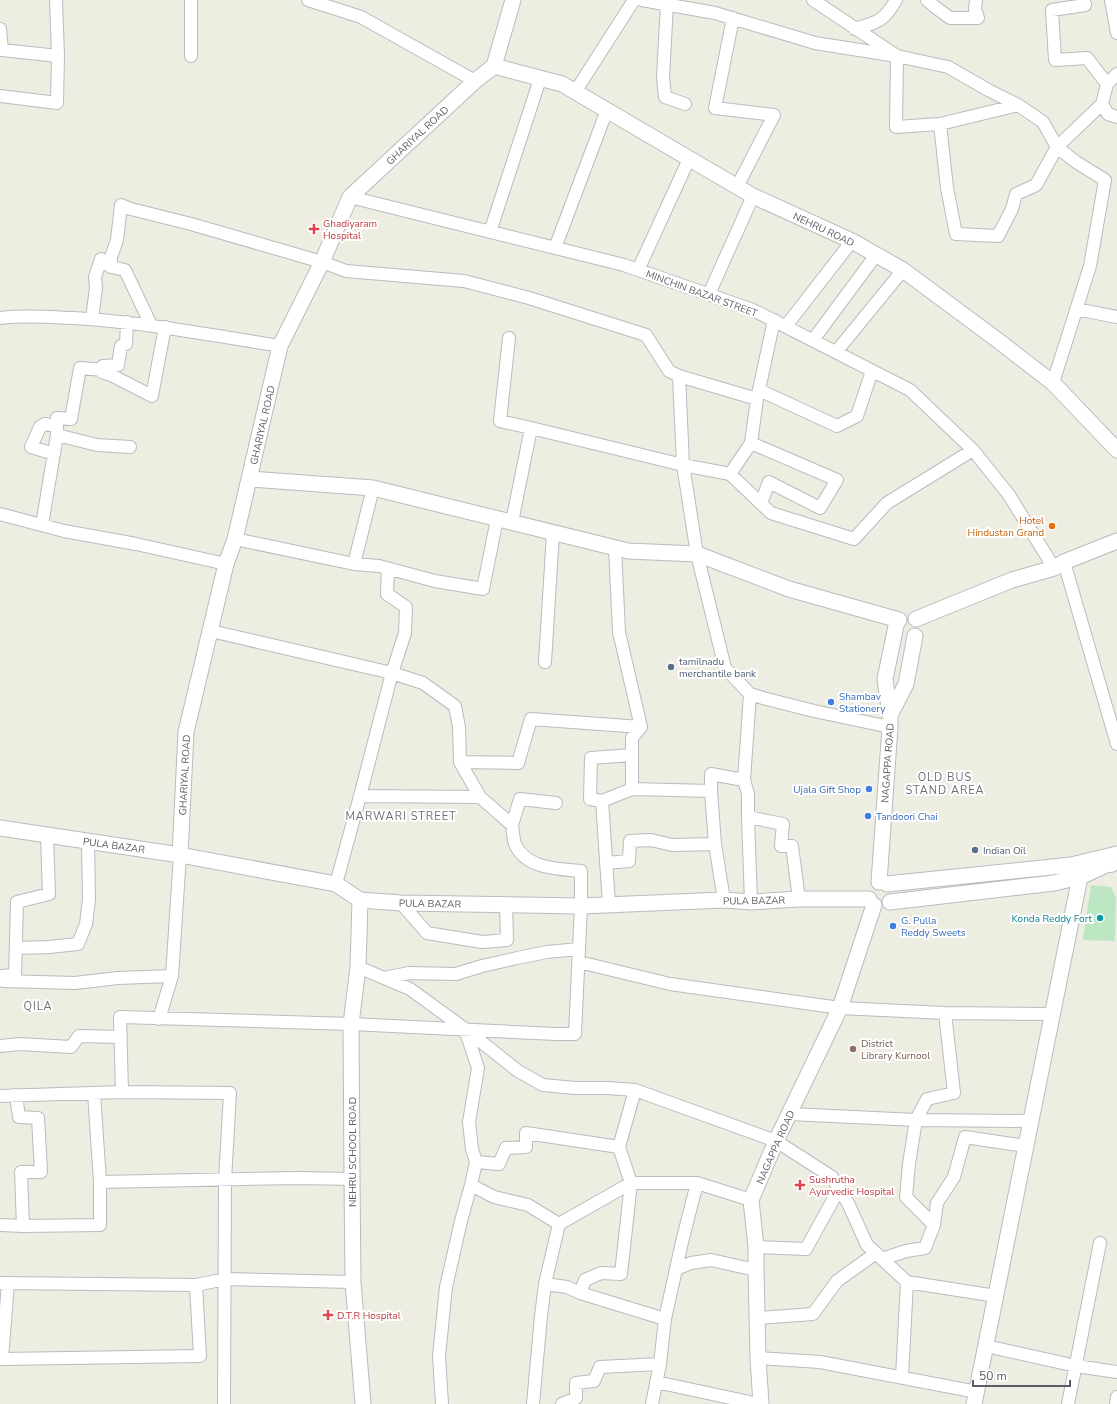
<svg xmlns="http://www.w3.org/2000/svg" width="1117" height="1404" viewBox="0 0 1117 1404" font-family="'Nunito Sans',sans-serif">
<rect width="100%" height="100%" fill="#eeede1"/>
<path fill="#bde6c2" d="M1091,885L1111,887L1116,898L1115,941L1083,940Z"/>
<g fill="none" stroke-linecap="round" stroke-linejoin="round">
<defs>
<path id="minor" d="M191,0V56
M308,0L361,17L475,81
M642,0L715,13L815,43L897,56L896,127L940,124L1018,105
M813,0L897,56L948,67L990,91L1018,105L1043,122L1057,147L1076,162L1105,180L1090,266L1053,383
M927,0L935,7L950,18H978L975,9L976,0
M1084,0L1085,5L1052,10L1055,60L1087,58L1107,84
M1111,0L1117,33
M667,4L663,77L665,97L685,104
M733,18L715,108L774,115L737,187
M0,29L2,50L58,56L56,0
M855,29C878,22 884,21 896,0
M1117,74L1107,84L1102,104L1108,114L1117,117
M575,92L634,0
M0,96L57,103L58,56
M940,124L947,188L956,234L998,236L1012,209L1016,194L1036,185L1057,147L1102,104
M350,197L624,265L753,310L910,390L973,450L1009,495L1054,568
M490,232L540,79
M555,248L607,110
M638,270L689,159
M709,294L753,196
M1076,309L1117,317
M0,318C25,315 48,317 73,318C143,322 211,335 280,346
M92,319L96,288L95,277L101,259L111,267
M774,320L757,399L751,443L730,474L771,513L854,539L887,503L973,450
M127,322L126,344L121,346L118,365L103,366L102,372L111,375L152,396L165,327
M151,325L125,270L111,267V257L117,240L121,205L131,209L191,224L322,262L346,271L464,281L529,298L646,335L669,371L679,376L757,399
M786,326L852,241
M509,338L500,421L531,428
M813,340L876,255
M836,352L903,270
M103,370L80,368L71,419L57,418V435L97,445L130,447
M679,376L683,465L697,554L725,668L750,694L763,698L814,711L890,727
M759,390L837,426L857,416L872,371
M751,443L837,480L820,508L769,482L761,503
M54,454L31,447L40,427L45,424L57,426
M0,514L64,531L136,544L226,564
M512,522L531,428L683,465L730,474
M42,525L57,435
M235,539L354,564L379,566L435,581L483,589L497,519
M1064,562L1117,744
M354,564L373,488
M211,631L392,673L360,796
M545,662L553,533
M460,762L518,763L531,719L641,727L619,632L615,548
M744,780L750,694
M632,789L711,791L715,844L724,900
M711,791V774L744,780L748,794V817L783,824L781,846H792L799,899
M602,801L590,799L591,758L632,755
M748,817L751,902
M512,825L520,799L556,803
M606,863L629,861L630,841L651,840L672,845L715,844
M336,884L360,796L480,797
M401,903L427,933L482,942L507,940L506,905
M609,904L602,801L632,789V738L641,727
M16,948L49,947L78,944L86,924L89,899L88,842
M579,962L670,984L840,1008L945,1013
M358,967L410,989L465,1029L518,1071L543,1085L575,1088H607L635,1090
M0,976L15,975L17,902L49,894L47,836
M384,978L409,973L456,974L482,966L517,958L547,952L579,949
M3,981L75,983L118,978L172,976
M159,1019L172,976L180,855
M0,1046L20,1044L71,1047L79,1036L121,1037
M122,1092L120,1017L351,1024L556,1034H575L581,906V871C558,869 526,869 515,844C513,838 513,831 512,825L480,797L460,762L459,727L455,706L423,683L392,673L405,633L406,607L387,594L388,569
M94,1093L100,1182
M16,1095L19,1117L38,1118L41,1172H21L23,1226
M0,1096L122,1092L230,1093L225,1180L224,1404
M790,1114L916,1120L1031,1121
M476,1162L499,1164L506,1148L526,1147V1133L619,1147
M471,1185L494,1197L528,1205L559,1224
M0,1225L23,1226L100,1225V1182L297,1178L352,1179
M934,1225L906,1197L909,1164L916,1120L927,1099L954,1093L945,1013L1053,1014
M756,1247L806,1249L839,1189
M882,1259L906,1251L925,1248L934,1225L937,1203L954,1177L965,1137L1026,1146
M676,1269L691,1263L711,1260L756,1270
M907,1282L996,1296
M0,1283L196,1285L225,1279L353,1282
M8,1283L2,1359L200,1356L196,1285
M545,1284L567,1287L580,1293L665,1319
M580,1293L585,1280L601,1273L621,1274L631,1183L619,1147L635,1090L776,1141L832,1177L848,1203L867,1245L907,1282L902,1377
M757,1318L813,1314L837,1281L876,1253
M986,1346L1076,1366L1117,1372
M758,1358L820,1362L977,1392
M656,1382L759,1404
M442,1404L439,1356L446,1287L461,1221L471,1185L476,1162L472,1149L469,1122L478,1068L465,1029
M533,1404L541,1316L545,1284L559,1224L631,1183H697L751,1200
M562,1404L576,1398V1383L594,1381L600,1367L660,1364
M652,1404L660,1364L665,1319L682,1242L697,1183
M1068,1404L1100,1243
M1116,1404L1117,1397"/>
<path id="tertiary" d="M494,66L562,84L753,196L852,241L903,270L1000,342L1053,383L1117,450
M494,66L513,0
M250,479L373,488L628,551L697,554L789,589L899,620
M916,619L1012,580L1054,568L1064,562L1117,541
M890,715L906,684L915,636
M0,828L180,855L336,884L360,900L401,903L581,906L724,900L751,902L799,899H869
M180,855L186,732L226,564L235,539L280,346L322,262L350,197L475,81L494,66
M879,882L890,727V715L885,679L896,626
M887,884L1071,865L1117,854
M360,900L358,967L351,1024L352,1179L353,1282L363,1404
M890,902L1054,883L1080,877L1106,865L1112,864
M761,1404L758,1358L756,1270V1247L751,1200L776,1141L840,1008L874,905
M974,1404L1080,877V863"/>
</defs>
<use href="#minor" stroke="#b9bbc1" stroke-width="14"/>
<use href="#tertiary" stroke="#b9bbc1" stroke-width="17"/>
<use href="#minor" stroke="#fff" stroke-width="12"/>
<use href="#tertiary" stroke="#fff" stroke-width="15"/>
</g>
<g fill="#e0444e" stroke="#fff" stroke-width="1.5">
<path d="M312 223h4v4h4v4h-4v4h-4v-4h-4v-4h4z"/>
<path d="M798 1179h4v4h4v4h-4v4h-4v-4h-4v-4h4z"/>
<path d="M326 1309h4v4h4v4h-4v4h-4v-4h-4v-4h4z"/>
</g>
<circle fill="#e8710a" stroke="#fff" stroke-width="1.5" cx="1052" cy="526" r="4"/>
<g fill="#5c6f8a" stroke="#fff" stroke-width="1.5">
<circle cx="671" cy="667" r="4"/>
<circle cx="975" cy="850" r="4"/>
</g>
<g fill="#3f7fe0" stroke="#fff" stroke-width="1.5">
<circle cx="831" cy="702" r="4"/>
<circle cx="869" cy="789" r="4"/>
<circle cx="868" cy="816" r="4"/>
<circle cx="893" cy="926" r="4"/>
</g>
<circle fill="#0f9aa8" stroke="#fff" stroke-width="1.5" cx="1100" cy="918" r="4"/>
<circle fill="#8d6e63" stroke="#fff" stroke-width="1.5" cx="853" cy="1049" r="4"/>
<g text-anchor="middle" stroke-width="4" stroke-linejoin="round" paint-order="stroke">
<g font-size="10" fill="#5a5d63" stroke="#fff">
<text transform="translate(417 135) rotate(-43)" y="4">GHARIYAL ROAD</text>
<text transform="translate(824 229) rotate(25)" y="4">NEHRU ROAD</text>
<text transform="translate(702 293) rotate(20)" y="4">MINCHIN BAZAR STREET</text>
<text transform="translate(262 425) rotate(-77)" y="4">GHARIYAL ROAD</text>
<text transform="translate(887 763) rotate(-86)" y="4">NAGAPPA ROAD</text>
<text transform="translate(184 775) rotate(-87)" y="4">GHARIYAL ROAD</text>
<text transform="translate(114 845) rotate(8)" y="4">PULA BAZAR</text>
<text transform="translate(754 900) rotate(-1)" y="4">PULA BAZAR</text>
<text transform="translate(430 903) rotate(1)" y="4">PULA BAZAR</text>
<text transform="translate(775 1147) rotate(-66)" y="4">NAGAPPA ROAD</text>
<text transform="translate(352 1152) rotate(-90)" y="4">NEHRU SCHOOL ROAD</text>
</g>
<g font-size="10" fill="#be3a42" stroke="#fff" text-anchor="start">
<text x="323" y="227">Ghadiyaram<tspan x="323" dy="12">Hospital</tspan></text>
<text x="809" y="1183">Sushrutha<tspan x="809" dy="12">Ayurvedic Hospital</tspan></text>
<text x="337" y="1319">D.T.R Hospital</text>
</g>
<g font-size="10" fill="#c56008" stroke="#fff" text-anchor="end">
<text x="1044" y="524">Hotel<tspan x="1044" dy="12">Hindustan Grand</tspan></text>
</g>
<g font-size="10" fill="#4e5e75" stroke="#fff" text-anchor="start">
<text x="679" y="665">tamilnadu<tspan x="679" dy="12">merchantile bank</tspan></text>
<text x="983" y="854">Indian Oil</text>
</g>
<g font-size="10" fill="#366cbe" stroke="#fff" text-anchor="start">
<text x="839" y="700">Shambav<tspan x="839" dy="12">Stationery</tspan></text>
<text x="861" y="793" text-anchor="end">Ujala Gift Shop</text>
<text x="876" y="820">Tandoori Chai</text>
<text x="901" y="924">G. Pulla<tspan x="901" dy="12">Reddy Sweets</tspan></text>
</g>
<g font-size="10" fill="#0d838f" stroke="#fff" text-anchor="end">
<text x="1092" y="922">Konda Reddy Fort</text>
</g>
<g font-size="10" fill="#785e54" stroke="#fff" text-anchor="start">
<text x="861" y="1047">District<tspan x="861" dy="12">Library Kurnool</tspan></text>
</g>
<g font-size="11" letter-spacing="1" fill="#6b6f75" stroke="#fff">
<text x="945" y="781">OLD BUS<tspan x="945" dy="13">STAND AREA</tspan></text>
<text x="401" y="820">MARWARI STREET</text>
<text x="38" y="1010">QILA</text>
</g>
</g>
<path d="M973 1380v6h97v-6" fill="none" stroke="#5a5d63" stroke-width="2"/>
<text x="979" y="1380" font-size="12" fill="#5a5d63" stroke="#ffffff" stroke-width="3" paint-order="stroke">50 m</text>
</svg>
